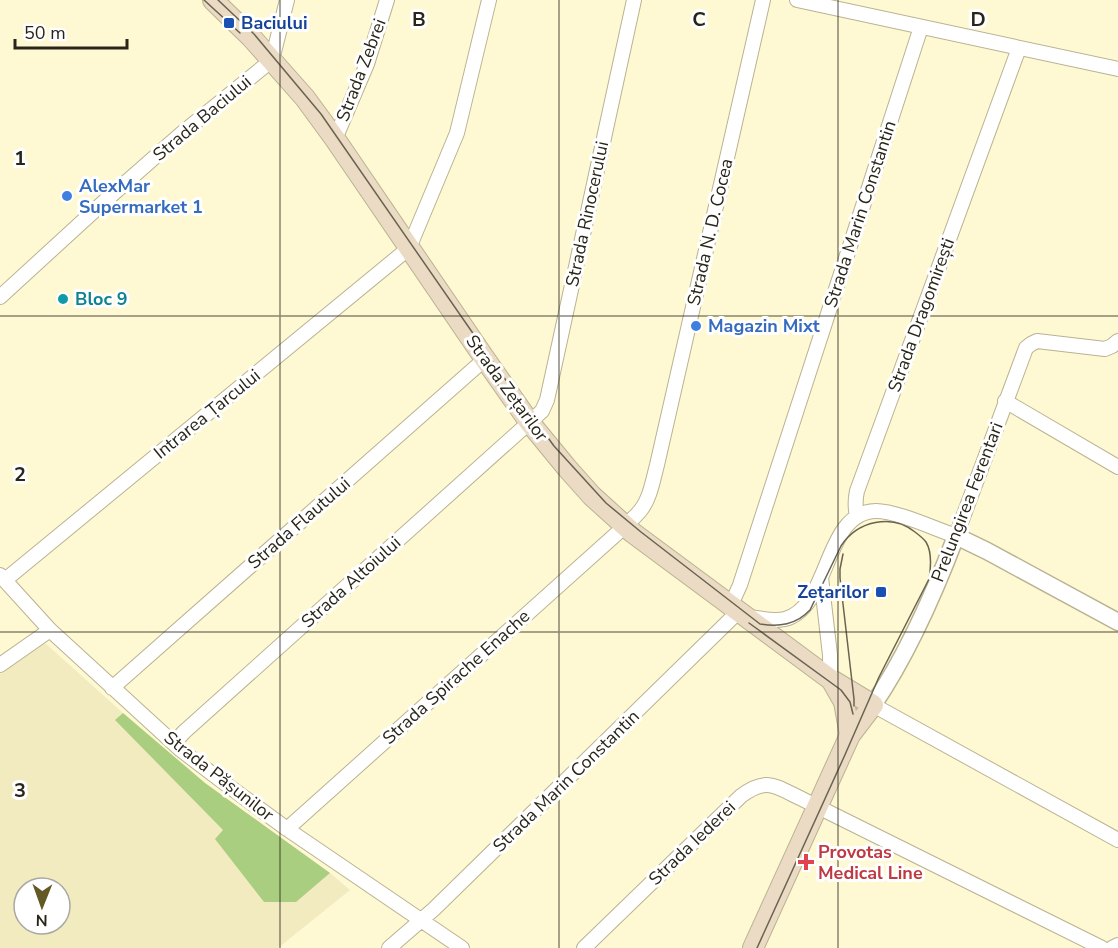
<svg xmlns="http://www.w3.org/2000/svg" width="1118" height="948" viewBox="0 0 1118 948" font-family="'Nunito Sans',sans-serif">
<rect width="100%" height="100%" fill="#fef8d3"/>
<path fill="#f3ebc0" fill-rule="evenodd" d="M44,642L123,713L205,783L330,873L350,890L278,948H0V674ZM24,888H60V924H24Z"/>
<path fill="#aace7f" d="M123,713L205,783L330,873L296,902H264L215,839L223,830L115,720Z"/>
<g fill="none" stroke-linecap="round" stroke-linejoin="round">
<defs>
<path id="minor" d="M797,0L1118,69
M335,139L367,64L387,0
M0,297L106,200L181,134L272,60L287,0
M1005,401L1118,467
M857,516C855,507 855,500 857,491L1019,48
M0,575L50,630L181,750L219,779L287,829L462,948
M821,577L830,655V679
M5,580L409,248L457,133L489,0
M731,605L740,585L921,27
M748,617C761,618 773,622 785,619C831,607 823,512 876,511C897,511 935,529 956,536L1026,348L1031,344L1037,341L1105,349L1112,346L1118,341
M0,665L50,630
M112,688L485,359
M873,705L1118,840
M174,743L184,732L542,411L547,400L634,0
M287,829L623,528C628,523 635,517 640,511C650,499 653,480 657,465L763,0
M389,948L434,909L739,611
M584,948L741,796C766,777 775,786 800,798L1102,948
M1112,948L1118,945"/>
<path id="tertiary" d="M873,705C908,654 934,594 956,536L987,551L1118,622"/>
<path id="secondary" d="M213,0L251,37L305,98L335,139L485,359L530,423L567,468L592,496L633,533L830,679L873,705L850,735L753,948
M832,681L844,702L850,735"/>
</defs>
<use href="#minor" stroke="#b9b391" stroke-width="16"/>
<use href="#tertiary" stroke="#b9b391" stroke-width="19"/>
<use href="#secondary" stroke="#b9b391" stroke-width="22"/>
<use href="#minor" stroke="#fff" stroke-width="14"/>
<use href="#tertiary" stroke="#fff" stroke-width="16"/>
<use href="#secondary" stroke="#ebdac4" stroke-width="20"/>
<path stroke="#686450" stroke-width="1.5" d="M204,0L240,33
M218,0L254,34L321,114L497,368L554,446L606,503L641,532L760,624C779,627 796,625 810,610L841,546C857,521 892,513 915,532C919,535 923,538 926,542C932,552 931,567 929,579L879,677L844,757L757,948
M485,366L514,408
M843,554L840,569V578L854,699V706
M749,623L841,690L850,702L853,714"/>
</g>
<path fill="none" stroke="#292619" stroke-width="1.5" stroke-opacity="0.55" d="M280,0V948M559,0V948M838,0V948M0,316H1118M0,632H1118"/>
<g fill="#1a4fb4" stroke="#fff" stroke-width="2">
<rect x="223" y="17" width="12" height="12" rx="3"/>
<rect x="875" y="586" width="12" height="12" rx="3"/>
</g>
<g fill="#3f7fe0" stroke="#fff" stroke-width="2">
<circle cx="67" cy="196" r="6"/>
<circle cx="696" cy="326" r="6"/>
</g>
<circle fill="#0f9aa8" stroke="#fff" stroke-width="2" cx="63" cy="299" r="6"/>
<path fill="#e0444e" stroke="#fff" stroke-width="2" d="M803 853h6v6h6v6h-6v6h-6v-6h-6v-6h6z"/>
<g text-anchor="middle" stroke-width="6" stroke-linejoin="round" paint-order="stroke">
<g font-size="18" font-weight="bold" fill="#164399" stroke="#fff" text-anchor="start">
<text x="241" y="29">Baciului</text>
<text x="869" y="598" text-anchor="end">Zețarilor</text>
</g>
<g font-size="18" fill="#292619" stroke="#fff">
<text transform="translate(361 70) rotate(-69)" y="6">Strada Zebrei</text>
<text transform="translate(202 118) rotate(-40)" y="6">Strada Baciului</text>
<text transform="translate(587 214) rotate(-78)" y="6">Strada Rinocerului</text>
<text transform="translate(860 214) rotate(-72)" y="6">Strada Marin Constantin</text>
<text transform="translate(710 232) rotate(-77)" y="6">Strada N. D. Cocea</text>
<text transform="translate(921 315) rotate(-70)" y="6">Strada Dragomirești</text>
<text transform="translate(507 388) rotate(54)" y="6">Strada Zețarilor</text>
<text transform="translate(207 414) rotate(-39)" y="6">Intrarea Țarcului</text>
<text transform="translate(967 502) rotate(-69)" y="6">Prelungirea Ferentari</text>
<text transform="translate(299 523) rotate(-41)" y="6">Strada Flautului</text>
<text transform="translate(351 582) rotate(-42)" y="6">Strada Altoiului</text>
<text transform="translate(456 677) rotate(-42)" y="6">Strada Spirache Enache</text>
<text transform="translate(219 776) rotate(38)" y="6">Strada Pășunilor</text>
<text transform="translate(566 781) rotate(-44)" y="6">Strada Marin Constantin</text>
<text transform="translate(692 843) rotate(-44)" y="6">Strada Iederei</text>
</g>
<g font-size="18" font-weight="bold" fill="#366cbe" stroke="#fff" text-anchor="start">
<text x="79" y="192">AlexMar<tspan x="79" dy="21">Supermarket 1</tspan></text>
<text x="708" y="332">Magazin Mixt</text>
</g>
<g font-size="18" font-weight="bold" fill="#0d838f" stroke="#fff" text-anchor="start">
<text x="75" y="305">Bloc 9</text>
</g>
<g font-size="18" font-weight="bold" fill="#be3a42" stroke="#fff" text-anchor="start">
<text x="818" y="858">Provotas<tspan x="818" dy="21">Medical Line</tspan></text>
</g>
</g>
<g font-size="20" text-anchor="middle" font-weight="bold" fill="#292619" stroke="#fff" stroke-width="6" stroke-linejoin="round" paint-order="stroke">
<text x="419" y="26">B</text>
<text x="699" y="26">C</text>
<text x="978" y="26">D</text>
<text x="20" y="165">1</text>
<text x="20" y="481">2</text>
<text x="20" y="797">3</text>
</g>
<g transform="translate(42 906) rotate(181)"><circle r="28" fill="#ffffff" stroke="#a9a8a3" stroke-width="1.5"/>
<path d="M0-4.5L10 22L0 15L-10 22Z" fill="#625925"/>
<text y="-9" font-size="16" font-weight="bold" text-anchor="middle" fill="#292619">N</text>
</g>
<path d="M15 39v9h112v-9" fill="none" stroke="#292619" stroke-width="3"/>
<text x="24" y="39" font-size="18" fill="#292619" stroke="#ffffff" stroke-width="4.5" paint-order="stroke">50 m</text>
</svg>
